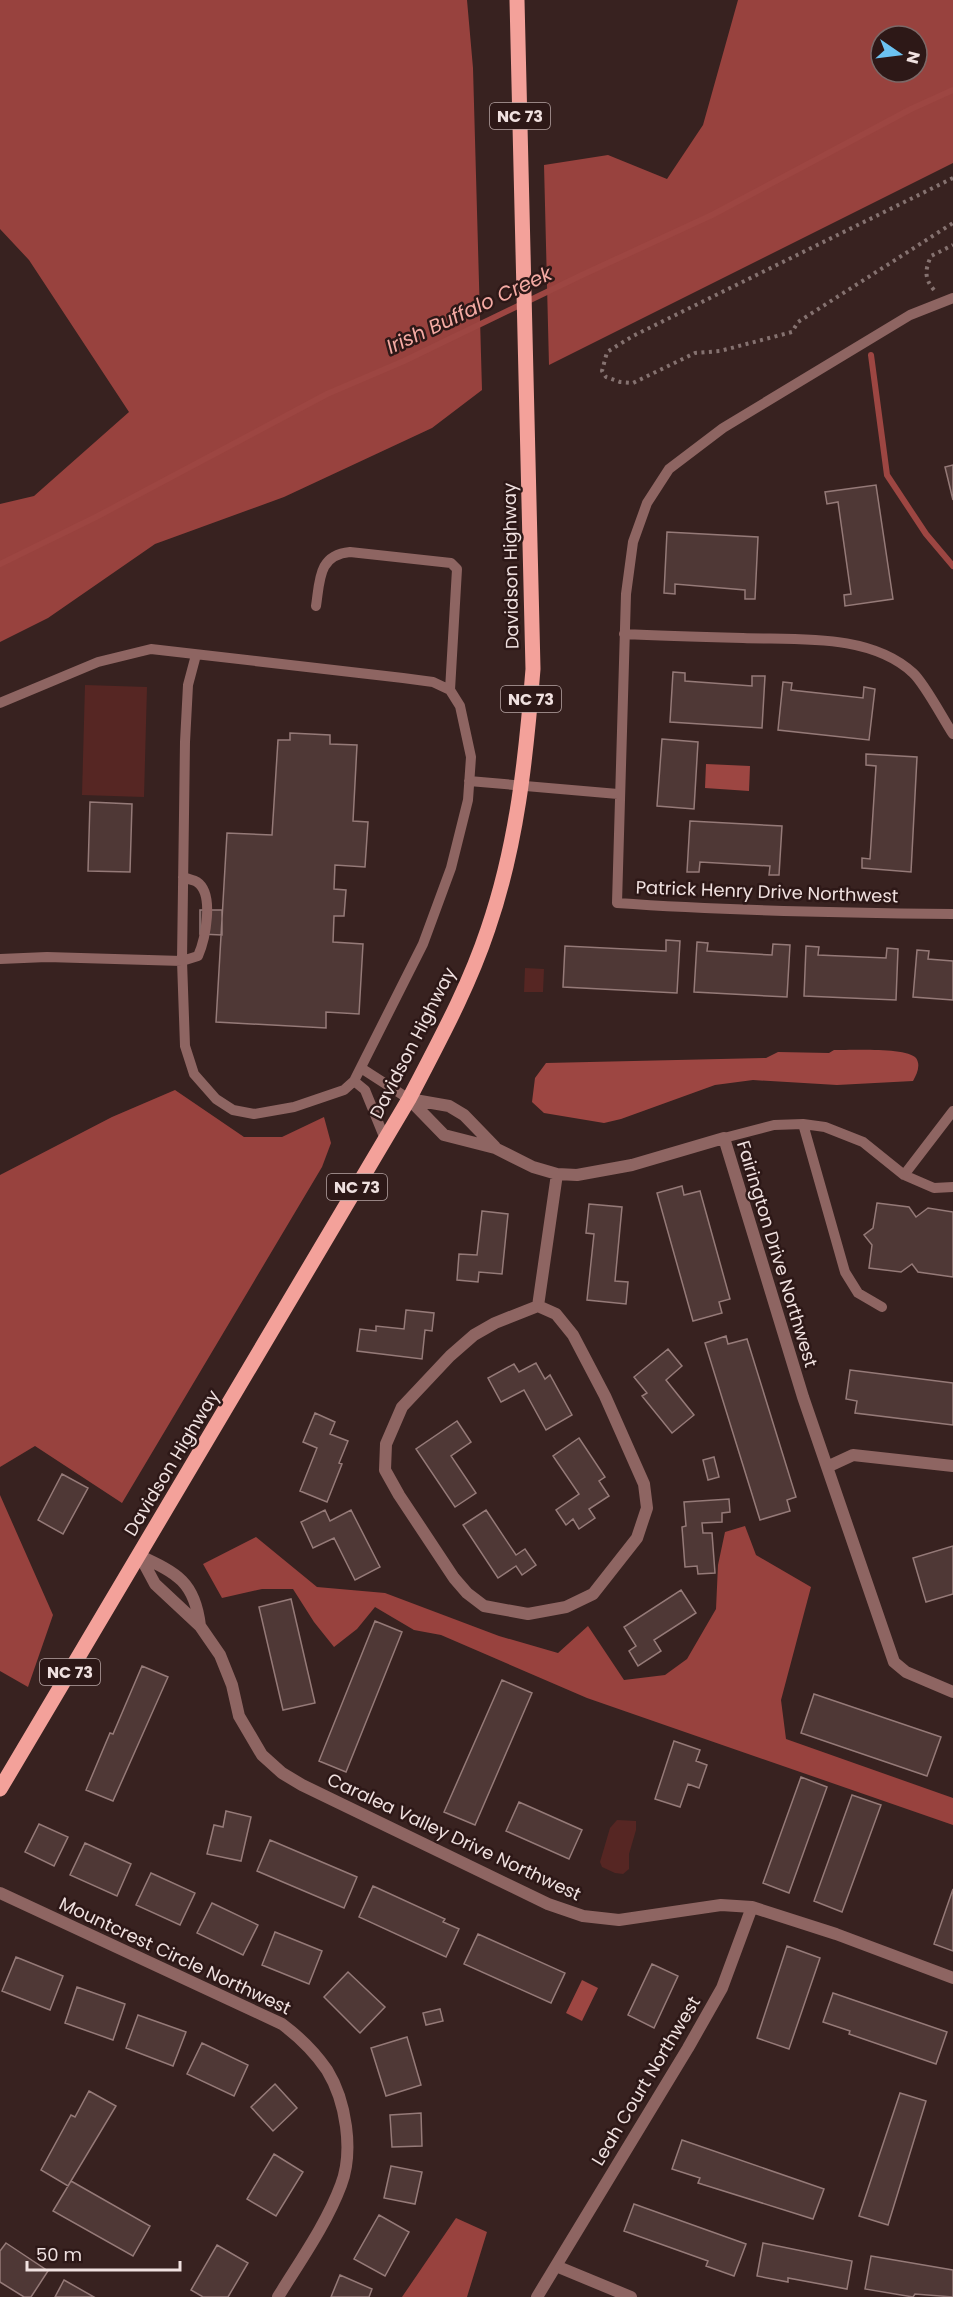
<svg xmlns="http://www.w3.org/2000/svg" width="953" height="2297" viewBox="0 0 953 2297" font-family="Poppins,sans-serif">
<rect width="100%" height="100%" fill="#382220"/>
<path fill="#562623" d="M85,685L147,687L144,797L82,795Z
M525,968L544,969L543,992H524Z
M617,1820L636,1821V1830L629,1854V1869L623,1874L615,1873L602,1867L600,1862L610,1828Z"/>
<path fill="#98423e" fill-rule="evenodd" d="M0,0H467L473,68L482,390L432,428L284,497L155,544L48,618L0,642V504L34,496L129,412L29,260L0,229Z
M738,0H953V163L549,365L544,165L608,155L667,179L703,125ZM881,36H917V72H881Z
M175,1090L244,1137H282L324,1117L331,1143L322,1167L122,1503L35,1446L0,1467V1175L112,1117Z
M0,1495L53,1615L28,1687L0,1671Z
M745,1526L756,1555L811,1587L781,1700L786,1739L953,1798V1825L587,1698L441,1635L414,1630L375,1607L357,1629L334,1647L314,1622L293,1589H262L222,1598L203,1564L256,1537L317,1587L385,1593L499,1636L558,1653L588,1626L624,1680L665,1675L687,1659L716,1609L718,1565L725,1532Z
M456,2218L487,2232L467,2297H402Z"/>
<path fill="#9d4642" d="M706,764L750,766L749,791L705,788Z
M834,1050C849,1050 907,1047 916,1058C921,1065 917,1074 913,1081L837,1085L753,1080L715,1085L621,1119L604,1123L544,1113L532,1102L535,1078L546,1063L766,1058L778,1052L829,1053Z
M582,1980L598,1988L582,2021L566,2013Z"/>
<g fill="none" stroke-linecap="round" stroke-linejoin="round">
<path stroke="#9d4642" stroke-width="6" d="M871,355L887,475L926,534L953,566
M0,564L96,517L327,394L404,361L582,275L712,215L911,109L953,90"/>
</g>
<path fill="#4f3836" stroke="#957a78" stroke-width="1.5" d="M953,465V500L945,467Z
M876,485L893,599L845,606L844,595L851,594L838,502L827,504L825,492Z
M667,532L758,537L755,599H745V590L675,584V594L664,593Z
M673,672L685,673V681L752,686V676H765L762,728L670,722Z
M783,682L792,683L791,690L863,698L864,687L875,689L869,740L778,730Z
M290,733L330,735V744L357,745L353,821L368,822L365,867L335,865L334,889L346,890L344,916H334L333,942L363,944L359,1014L326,1012V1028L216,1022L227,833L272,835L278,740H290Z
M662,739L698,742L694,809L657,806Z
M866,754L917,757L911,872L862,868V858L870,859L876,766L866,765Z
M90,802L132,804L130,872L88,871Z
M690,821L782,826L779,875H769L770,866L700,862L699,872H687Z
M200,910H222V935L200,934Z
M666,940L680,941L677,993L563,987L565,946L666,951Z
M697,942L708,943L707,951L772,955L773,944L790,945L787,997L694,992Z
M806,946L819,947L818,955L886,958L887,948L898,949L896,1000L804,996Z
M917,950L929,951L928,959L953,961V1000L913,997Z
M682,1186L684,1195L700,1191L730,1299L719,1302L722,1313L693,1321L657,1193Z
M877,1203L909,1207L916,1217L928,1208L953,1212V1277L918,1272L912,1264L901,1272L869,1268L872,1245L864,1235L873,1228Z
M589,1204L622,1207L615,1281L628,1282L626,1304L587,1300L594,1234L586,1233Z
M482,1211L508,1214L502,1274L479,1272L478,1282L457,1280L459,1254L477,1255Z
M406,1310L434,1313L432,1331L425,1330L422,1359L357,1351L360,1329L376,1331V1326L404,1329Z
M726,1336L728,1344L747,1339L796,1497L787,1500L790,1511L760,1520L705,1343Z
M668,1349L682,1366L666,1380L694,1415L672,1433L642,1396L647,1393L634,1377Z
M536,1363L545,1379L550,1375L572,1415L546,1430L524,1390L501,1402L488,1378L514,1364L519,1372Z
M850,1370L953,1383V1425L855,1413L857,1401L846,1399Z
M315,1413L335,1422L330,1434L348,1441L339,1463L342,1464L327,1502L300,1491L317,1448L303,1442Z
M457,1421L471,1442L451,1456L476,1493L455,1507L416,1449Z
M579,1438L605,1477L599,1481L609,1496L589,1509L595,1518L579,1529L573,1519L566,1525L556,1510L579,1494L553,1456Z
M714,1457L719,1477L708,1480L703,1460Z
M62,1474L88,1488L63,1534L38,1520Z
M729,1499L730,1512L722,1513V1522L702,1523L703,1533H712L715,1573L698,1574L697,1566L685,1567L682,1527L686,1526L684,1502Z
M325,1510L330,1521L351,1510L380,1567L355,1580L334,1538L313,1548L301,1522Z
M486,1510L516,1555L525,1549L536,1565L522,1575L516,1566L498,1578L463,1525Z
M953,1546V1594L926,1602L913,1558Z
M681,1590L696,1613L654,1640L661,1651L638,1666L629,1651L636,1646L624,1627Z
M291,1599L315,1703L283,1710L259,1607Z
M375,1621L402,1632L346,1772L319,1761Z
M142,1666L168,1677L113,1801L86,1790L110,1733L113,1734Z
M502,1680L532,1693L475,1825L444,1812Z
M814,1694L941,1737L927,1776L801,1733Z
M674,1741L700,1750L696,1761L707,1765L699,1788L688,1784L680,1807L655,1799Z
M801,1777L827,1787L789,1893L763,1883Z
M852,1795L881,1805L842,1912L814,1901Z
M519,1802L582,1830L569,1859L506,1831Z
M226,1811L251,1817L241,1861L207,1854L214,1825L223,1827Z
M39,1824L68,1837L54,1866L25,1852Z
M270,1840L357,1877L344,1908L257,1871Z
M85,1843L131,1864L117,1896L70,1875Z
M151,1873L195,1893L180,1925L136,1905Z
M373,1886L445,1919L443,1922L459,1929L446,1957L359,1917Z
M953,1889V1951L934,1944Z
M212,1903L258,1925L243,1955L197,1933Z
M275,1932L322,1951L309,1984L262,1965Z
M478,1934L565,1973L551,2003L464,1964Z
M787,1946L820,1958L789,2049L757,2038Z
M16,1957L63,1976L50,2010L2,1991Z
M652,1964L678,1976L654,2028L628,2015Z
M348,1972L385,2007L360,2033L324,1997Z
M77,1987L125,2004L113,2040L65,2023Z
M833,1993L947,2032L936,2064L849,2034L850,2031L823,2022Z
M440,2009L443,2021L426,2025L423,2013Z
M138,2015L186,2032L173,2066L126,2048Z
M407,2037L421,2085L386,2096L371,2048Z
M202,2043L248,2065L234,2096L187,2074Z
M275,2084L297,2108L273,2131L251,2107Z
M89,2091L116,2106L68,2186L41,2170L71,2115L75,2117Z
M900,2093L926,2101L888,2225L859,2216Z
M421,2113L422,2146L392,2147L390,2115Z
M682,2140L824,2189L813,2219L698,2183L700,2178L672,2169Z
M274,2154L303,2172L276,2216L247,2199Z
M391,2166L422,2172L415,2204L384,2198Z
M71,2181L150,2226L133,2256L53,2211Z
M634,2204L746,2244L734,2276L706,2266L708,2261L624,2231Z
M379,2215L409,2232L385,2276L354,2259Z
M6,2243L48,2271L31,2297H24L0,2282V2251Z
M763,2243L852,2261L847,2289L788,2278V2282L757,2276Z
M217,2245L248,2263L228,2297H203L191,2290Z
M871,2256L953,2270V2297L915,2294L913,2297L865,2289Z
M340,2275L372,2289L369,2297H331Z
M64,2280L94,2297H55Z"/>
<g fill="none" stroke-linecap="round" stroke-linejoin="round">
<path stroke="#857270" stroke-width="4" stroke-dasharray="3 4.5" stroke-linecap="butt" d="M953,178L633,336L607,352L602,371L606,377L620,382L633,383L695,353L720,351L792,332L798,322L953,223
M934,290C924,278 925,270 931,256L953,245"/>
<path stroke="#8e6562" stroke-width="10" d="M953,298L910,315L723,428L669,469L647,503L633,542L626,594L617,903C729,911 841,913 953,914
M316,606C320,580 318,555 350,552L451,563L457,569L450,690
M624,634C664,636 703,637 743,638C797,640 870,633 913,673C925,684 943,719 953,734
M0,703L98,662L151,649L403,678L433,682L450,690L460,706L471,757L468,800L451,868L423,944L354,1081L344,1090L294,1107L254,1114L233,1110L216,1099L194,1074L185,1046L182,961L185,742L188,685L196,655
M469,781L618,794
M0,959L47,957L182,961L198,956C205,940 215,894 197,882C194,880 188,879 183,877
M361,1068L409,1099
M354,1081L365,1090L385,1139
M803,1124L825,1127L863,1142L904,1175L934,1188L953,1187
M724,1138L774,1125L803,1124L845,1272L858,1293L882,1307
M904,1175L953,1111"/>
<path stroke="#8e6562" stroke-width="12" d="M409,1099L444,1135L495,1148L533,1167L557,1174L577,1175L632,1165L724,1138L803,1397L894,1662L906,1672L953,1692
M409,1099L449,1106L464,1115L495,1147
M538,1306L556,1314L573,1335L605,1396L644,1484L647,1508L637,1538L593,1594L566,1607L528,1614L484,1606L467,1593L454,1578L399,1495L385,1470L386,1444L402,1407L450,1356L474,1335L495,1323Z
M538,1306L557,1174
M827,1467L853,1455L953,1466
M140,1556L155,1584L200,1626L220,1655L232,1685L239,1716L262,1755L282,1773L302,1785L548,1904L583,1916L619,1920L721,1905L752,1907L836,1934L953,1978
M140,1556C177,1573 195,1582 200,1626
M0,1893L282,2024C298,2036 316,2054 327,2070C346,2101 354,2151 341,2185C326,2225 300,2261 278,2297
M556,2266L631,2297
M537,2297L688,2048L722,1988L752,1907"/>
<path stroke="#f3a19a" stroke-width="15" d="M0,1789L409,1099C438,1043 468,989 488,929C517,845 526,758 533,669L517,0"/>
</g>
<g text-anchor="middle" stroke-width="5" stroke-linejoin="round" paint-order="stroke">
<g fill="#2d1817" stroke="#b6a5a4" stroke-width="1.5">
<rect x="490" y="103" width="60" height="26" rx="4.5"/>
<rect x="501" y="686" width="60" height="26" rx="4.5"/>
<rect x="327" y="1174" width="60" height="26" rx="4.5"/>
<rect x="40" y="1659" width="60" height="26" rx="4.5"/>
</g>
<g font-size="16" font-weight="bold" fill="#f0e1e0">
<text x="520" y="122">NC 73</text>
<text x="531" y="705">NC 73</text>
<text x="357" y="1193">NC 73</text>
<text x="70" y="1678">NC 73</text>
</g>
<g font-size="18" fill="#f0e1e0" stroke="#2d1817">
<text transform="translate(511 566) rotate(-91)" y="6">Davidson Highway</text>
<text transform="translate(767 892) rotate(2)" y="6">Patrick Henry Drive Northwest</text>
<text transform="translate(413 1043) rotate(-63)" y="6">Davidson Highway</text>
<text transform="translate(777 1254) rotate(73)" y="6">Fairington Drive Northwest</text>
<text transform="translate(172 1463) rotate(-59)" y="6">Davidson Highway</text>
<text transform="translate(454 1837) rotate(25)" y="6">Caralea Valley Drive Northwest</text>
<text transform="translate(175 1956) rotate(25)" y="6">Mountcrest Circle Northwest</text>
<text transform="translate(646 2081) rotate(-59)" y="6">Leah Court Northwest</text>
</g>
<g font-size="20" font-style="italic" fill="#f5aba4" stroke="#2d1817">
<text transform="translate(469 310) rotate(-25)" y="7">Irish Buffalo Creek</text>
</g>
</g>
<g transform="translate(899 54) rotate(104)"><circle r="28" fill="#2d1817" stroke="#7b6867" stroke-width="1.5"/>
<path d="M0-4.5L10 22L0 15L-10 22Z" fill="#6cc3f2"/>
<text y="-9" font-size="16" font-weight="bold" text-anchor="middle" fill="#f0e1e0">N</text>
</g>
<path d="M27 2261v9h153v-9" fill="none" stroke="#f0e1e0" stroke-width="3"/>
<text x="36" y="2261" font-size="18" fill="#f0e1e0" stroke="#2d1817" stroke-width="4.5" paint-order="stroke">50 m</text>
</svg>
